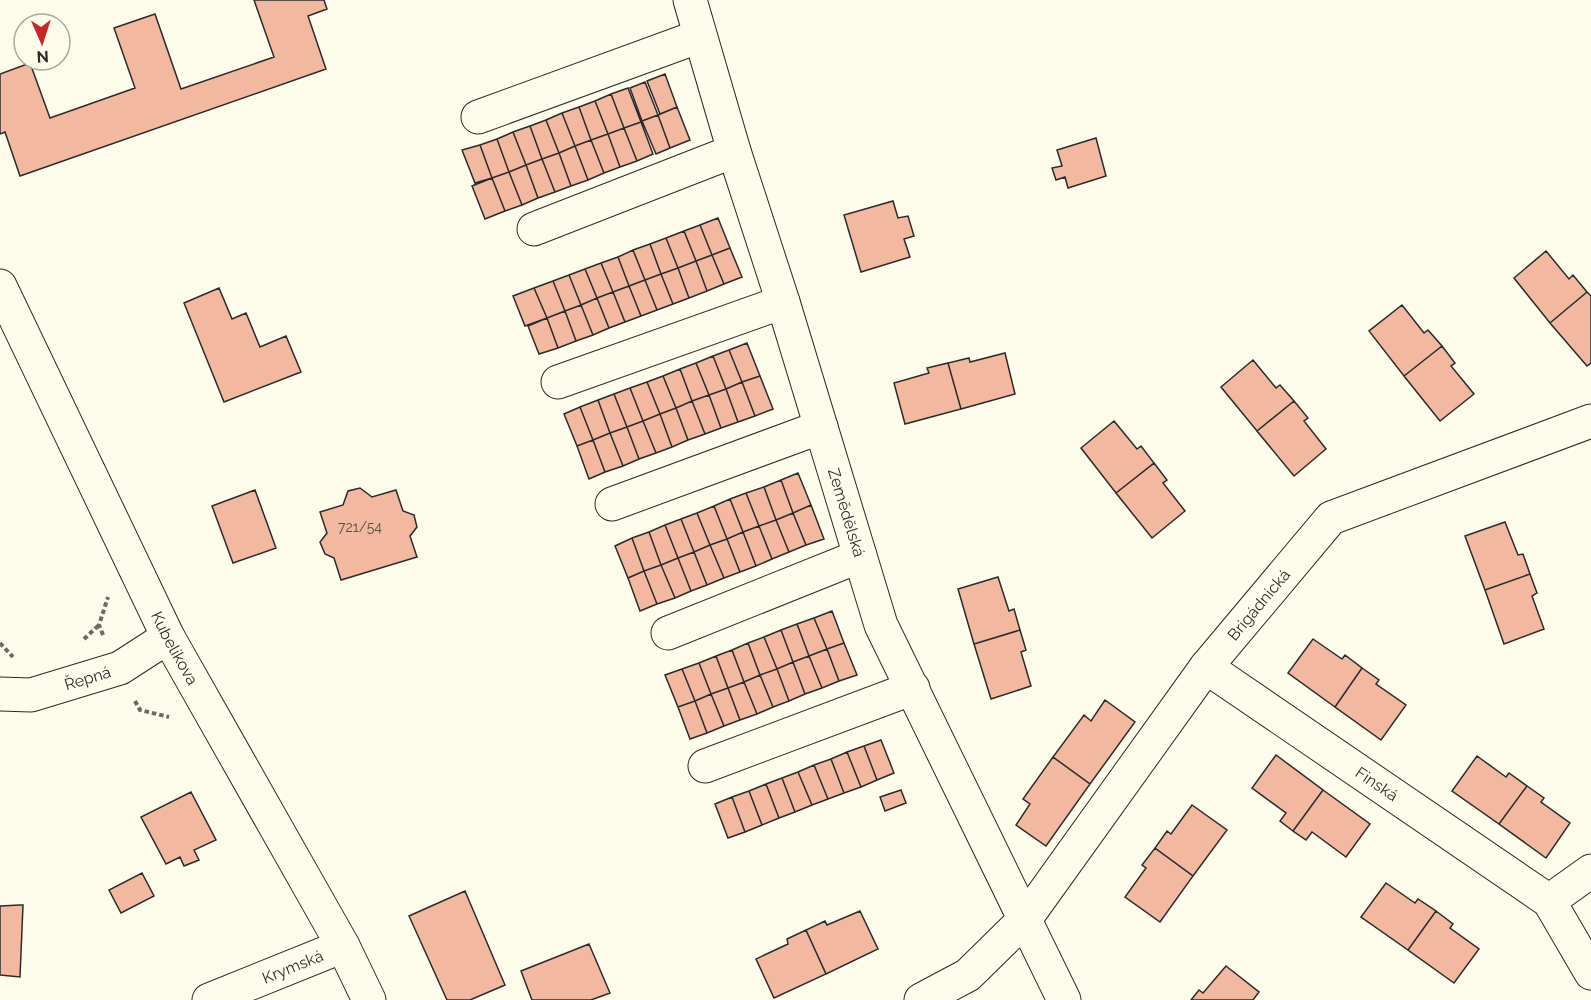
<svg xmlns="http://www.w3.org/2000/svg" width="1591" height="1000" viewBox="0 0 1591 1000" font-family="Raleway,sans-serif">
<rect width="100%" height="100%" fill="#fdfbea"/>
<path fill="#f2b8a0" stroke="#2b2b2b" stroke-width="1.5" d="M254,0H324L327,9L308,16L326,69L20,176L5,132L0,134V74L30,63L50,118L135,88L114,28L155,14L181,89L274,57Z
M665,74L677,107L660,114L647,81Z
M645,82L658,115L642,121L630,88Z
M628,88L641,122L624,128L611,94Z
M611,94L624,128L608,134L595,101Z
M595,101L608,134L591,140L579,107Z
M579,107L591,140L575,146L562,113Z
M677,107L690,140L670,148L658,115Z
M562,113L575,146L559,153L546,120Z
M658,115L670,148L656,154L642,121Z
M546,120L559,153L542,159L530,126Z
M641,122L653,154L637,161L624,128Z
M530,126L542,159L526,165L513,132Z
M624,128L637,161L620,167L608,134Z
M513,132L526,165L509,172L497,139Z
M608,134L620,167L604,173L591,140Z
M1096,138L1106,176L1068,188L1065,177L1056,180L1052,168L1062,166L1057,150Z
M497,139L509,172L492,178L480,145Z
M591,140L604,173L588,180L575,146Z
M480,145L492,178L475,183L462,150Z
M575,146L588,180L571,186L559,153Z
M559,153L571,186L555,192L542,159Z
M542,159L555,192L538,198L526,165Z
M526,165L538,198L522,205L509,172Z
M509,172L522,205L505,211L492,178Z
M492,178L505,211L485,219L472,186Z
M893,201L898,218L908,216L914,236L904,239L910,257L861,272L844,215Z
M718,218L730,248L712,255L700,225Z
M700,225L712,255L696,261L684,231Z
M684,231L696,261L678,268L666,238Z
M666,238L678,268L661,274L650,244Z
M650,244L661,274L645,280L633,250Z
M730,248L742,277L724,284L712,255Z
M633,250L645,280L629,286L618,257Z
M1546,251L1569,279L1573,275L1587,292L1550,323L1514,278Z
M712,255L724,284L707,291L696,261Z
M618,257L629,286L613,292L601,263Z
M696,261L707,291L689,298L678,268Z
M601,263L613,292L597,298L585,269Z
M678,268L689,298L673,304L661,274Z
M585,269L597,298L581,305L569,275Z
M661,274L673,304L657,310L645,280Z
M569,275L581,305L565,311L553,281Z
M645,280L657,310L641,316L629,286Z
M553,281L565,311L547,318L534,288Z
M629,286L641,316L625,322L613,292Z
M219,288L232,319L246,313L260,347L286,336L301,372L224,402L184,303Z
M534,288L547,318L525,326L513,296Z
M613,292L625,322L609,328L597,298Z
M1587,292L1591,296V363L1587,366L1550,323Z
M597,298L609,328L593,335L581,305Z
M581,305L593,335L576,341L565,311Z
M1402,305L1424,333L1428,330L1442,346L1404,376L1369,331Z
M565,311L576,341L558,348L547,318Z
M547,318L558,348L539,354L528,326Z
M747,343L760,376L742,382L729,350Z
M1442,346L1455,363L1451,366L1474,394L1440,421L1404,376Z
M729,350L742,382L726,389L713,356Z
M1005,353L1015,394L961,409L948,363L969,358L970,362Z
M713,356L726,389L709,395L696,363Z
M1253,360L1276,388L1280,385L1294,401L1257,431L1221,387Z
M696,363L709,395L692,401L680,369Z
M948,363L961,409L905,424L894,383L929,373L927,368Z
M680,369L692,401L676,408L663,376Z
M663,376L676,408L660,414L647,382Z
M760,376L773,409L755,416L742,382Z
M647,382L660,414L643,421L630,388Z
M742,382L755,416L738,422L726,389Z
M630,388L643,421L627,427L614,394Z
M726,389L738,422L721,428L709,395Z
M614,394L627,427L610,433L598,400Z
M709,395L721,428L705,434L692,401Z
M598,400L610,433L593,440L580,407Z
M692,401L705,434L688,440L676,408Z
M1294,401L1308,418L1304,421L1326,449L1294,476L1257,431Z
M580,407L593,440L577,446L564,414Z
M676,408L688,440L672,447L660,414Z
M660,414L672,447L656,453L643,421Z
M643,421L656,453L639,459L627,427Z
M1114,421L1137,449L1141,446L1154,463L1116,493L1081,448Z
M627,427L639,459L623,466L610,433Z
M610,433L623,466L605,472L593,440Z
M593,440L605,472L589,479L577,446Z
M1154,463L1167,480L1163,483L1185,511L1152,538L1116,493Z
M798,473L811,505L793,513L781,480Z
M781,480L793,513L776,520L764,487Z
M764,487L776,520L759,526L746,493Z
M360,488L372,497L396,490L403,511L414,515L417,527L410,536L417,557L341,580L334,558L325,554L320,542L327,533L320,512L343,505L348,491Z
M255,490L276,548L233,563L212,506Z
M746,493L759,526L743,532L730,499Z
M730,499L743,532L727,539L714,506Z
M811,505L824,539L806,545L793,513Z
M714,506L727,539L710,545L697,513Z
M697,513L710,545L694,552L681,519Z
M793,513L806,545L789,552L776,520Z
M681,519L694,552L678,558L665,525Z
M776,520L789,552L772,559L759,526Z
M1505,522L1518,555L1523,554L1530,574L1485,590L1465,536Z
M665,525L678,558L661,565L649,532Z
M759,526L772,559L756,566L743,532Z
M649,532L661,565L644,571L632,538Z
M743,532L756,566L740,572L727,539Z
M632,538L644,571L628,578L615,546Z
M727,539L740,572L724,578L710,545Z
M710,545L724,578L707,585L694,552Z
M694,552L707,585L691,591L678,558Z
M678,558L691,591L675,598L661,565Z
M661,565L675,598L657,604L644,571Z
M644,571L657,604L640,611L628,578Z
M1530,574L1537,593L1532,596L1544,629L1504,644L1485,590Z
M998,577L1009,611L1014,609L1020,630L974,644L958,589Z
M832,611L844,643L827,649L814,618Z
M814,618L827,649L809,656L797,624Z
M797,624L809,656L793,662L781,630Z
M781,630L793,662L777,669L764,637Z
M1020,630L1026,650L1021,652L1031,686L991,699L974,644Z
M764,637L777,669L760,675L748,643Z
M1313,639L1342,659L1345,655L1362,668L1335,707L1288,673Z
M748,643L760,675L744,682L732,650Z
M844,643L857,675L839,681L827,649Z
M827,649L839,681L822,688L809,656Z
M732,650L744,682L728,688L716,656Z
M716,656L728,688L711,694L699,663Z
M809,656L822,688L805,694L793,662Z
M793,662L805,694L789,701L777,669Z
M699,663L711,694L695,701L682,669Z
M1362,668L1379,680L1376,684L1406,705L1381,740L1335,707Z
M682,669L695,701L678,707L665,675Z
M777,669L789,701L773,707L760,675Z
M760,675L773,707L757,714L744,682Z
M744,682L757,714L740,720L728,688Z
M728,688L740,720L724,726L711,694Z
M711,694L724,726L707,733L695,701Z
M1105,700L1135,722L1090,784L1053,757L1084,715L1091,721Z
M695,701L707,733L690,739L678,707Z
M881,740L894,773L877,780L864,746Z
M864,746L877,780L861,787L847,752Z
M847,752L861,787L844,793L831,759Z
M1276,755L1323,790L1293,831L1280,821L1286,813L1252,788Z
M1477,756L1506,777L1509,773L1527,786L1499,824L1452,791Z
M1053,757L1090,784L1046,846L1016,825L1030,804L1023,799Z
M831,759L844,793L828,799L814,765Z
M814,765L828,799L812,805L798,772Z
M798,772L812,805L795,812L782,778Z
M782,778L795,812L779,818L766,784Z
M766,784L779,818L762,825L749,791Z
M1527,786L1544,798L1541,802L1570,823L1546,858L1499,824Z
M901,790L906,803L885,811L880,797Z
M1323,790L1370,824L1346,857L1312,832L1306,840L1293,831Z
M749,791L762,825L745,832L732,797Z
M191,792L216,840L194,850L199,860L184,866L180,857L166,864L141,817Z
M732,797L745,832L728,838L715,804Z
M1192,805L1227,830L1193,876L1155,848L1167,831L1171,834Z
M1155,848L1193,876L1160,922L1125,897L1146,868L1142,865Z
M142,873L154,896L121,913L109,890Z
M1386,883L1415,903L1418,899L1436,911L1408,950L1361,917Z
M465,891L505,985L470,1000H447L409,916Z
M20,905H23L20,977L0,975V906Z
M860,911L878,949L826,974L806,930L825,921L827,925Z
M1436,911L1453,924L1450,928L1479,949L1454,983L1408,950Z
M806,930L826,974L774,998L756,959L788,944L787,939Z
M589,944L610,993L591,1000H532L521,971Z
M1226,966L1259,992L1253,1000H1191L1199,990L1203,993Z"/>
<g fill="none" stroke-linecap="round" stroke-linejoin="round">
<defs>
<g id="minor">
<path id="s1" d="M690,0L734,151L783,302L881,625L1064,1000"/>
<path d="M478,117L700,36"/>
<path d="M534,229L734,151"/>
<path id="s2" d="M0,286L168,637L343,946L369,1000"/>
<path d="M558,382L783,302"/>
<path d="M612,504L821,427"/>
<path d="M668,633L860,556"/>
<path id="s3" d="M1206,667L1549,901L1591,973"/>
<path id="s4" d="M0,694L31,695L120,668L168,637"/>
<path d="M705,766L913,688"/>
<path d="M1549,901L1591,871"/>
<path id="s5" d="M209,1000L343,946"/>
<path id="s6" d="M921,1000L968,975L1026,918L1206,667L1331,518L1591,421"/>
</g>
</defs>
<use href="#minor" stroke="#2b2b2b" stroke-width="35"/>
<path stroke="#6a6964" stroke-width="4" stroke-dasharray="4.5 3" stroke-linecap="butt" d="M103,635L99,625L108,597
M84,639L99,625
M0,643L13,657
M135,701L140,710L169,717"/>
<use href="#minor" stroke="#fdfbea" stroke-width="33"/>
</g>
<g text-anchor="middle" stroke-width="4.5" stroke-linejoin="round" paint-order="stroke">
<g font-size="14" fill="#5d4e48">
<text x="360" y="532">721/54</text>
</g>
<g font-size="16" fill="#2b2b2b" stroke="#fdfbea">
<text dy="6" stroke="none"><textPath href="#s1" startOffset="536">Zemědělská</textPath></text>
<text dy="6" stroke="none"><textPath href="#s6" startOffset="525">Brigádnická</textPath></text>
<text dy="6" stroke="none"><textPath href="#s2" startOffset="402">Kubelíkova</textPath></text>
<text dy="6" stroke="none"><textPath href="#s4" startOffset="90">Řepná</textPath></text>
<text dy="6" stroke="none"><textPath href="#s3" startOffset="207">Finská</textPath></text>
<text dy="6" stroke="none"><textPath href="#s5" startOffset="90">Krymská</textPath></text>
</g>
</g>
<g transform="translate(42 42) rotate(177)"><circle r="28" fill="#fdfbea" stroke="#a9a89e" stroke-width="1.5"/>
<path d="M0-4.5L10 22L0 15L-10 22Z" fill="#c62828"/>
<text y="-9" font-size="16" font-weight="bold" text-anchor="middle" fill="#2b2b2b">N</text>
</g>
</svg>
